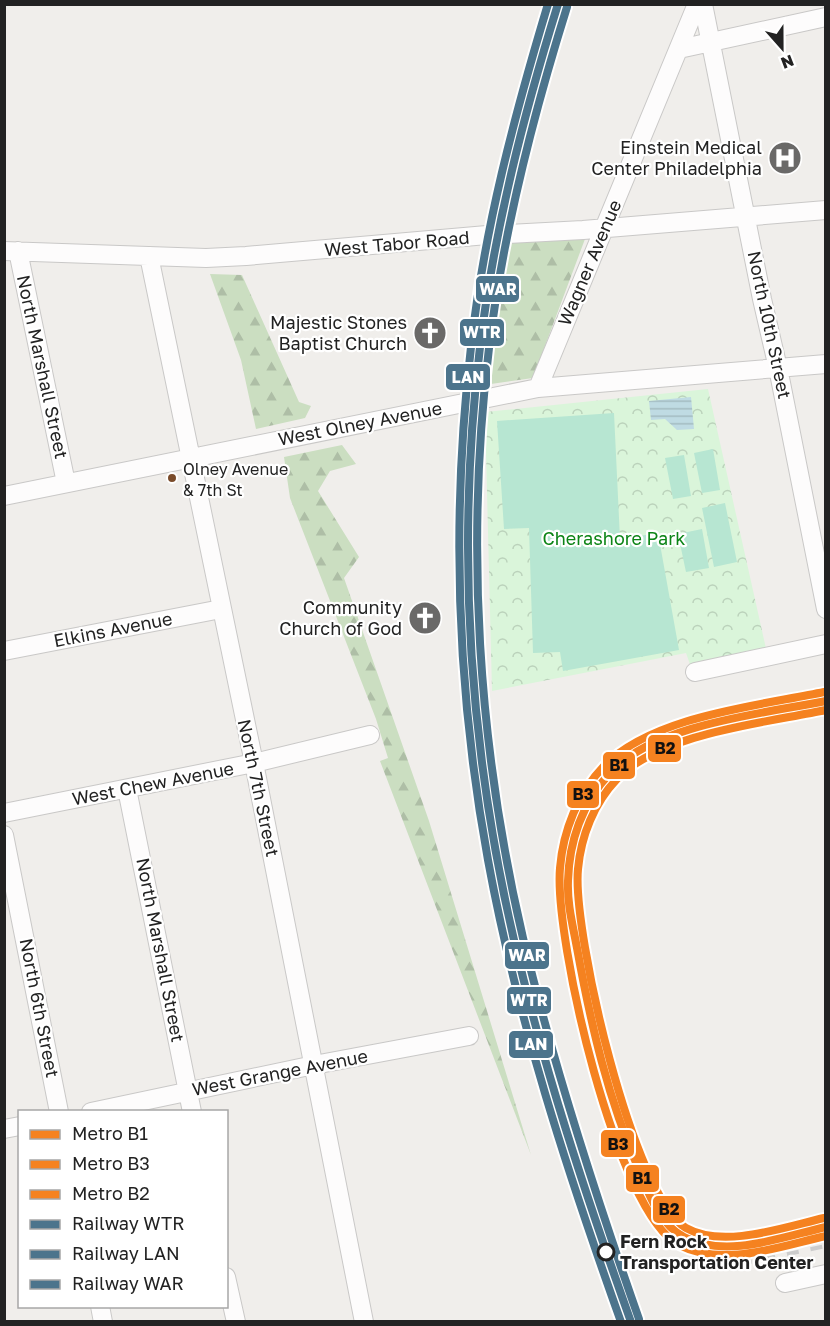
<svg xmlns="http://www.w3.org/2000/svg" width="830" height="1326" viewBox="0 0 830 1326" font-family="'Golos Text',sans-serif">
<defs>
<pattern id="forest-firs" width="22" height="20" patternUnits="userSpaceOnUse" patternTransform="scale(1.5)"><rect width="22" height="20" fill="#cbdec1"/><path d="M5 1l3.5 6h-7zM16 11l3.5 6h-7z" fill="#aebea6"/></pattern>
<pattern id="park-crowns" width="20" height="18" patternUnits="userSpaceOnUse" patternTransform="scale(1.5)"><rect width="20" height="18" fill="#daf5da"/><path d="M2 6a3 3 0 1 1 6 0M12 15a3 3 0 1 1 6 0" fill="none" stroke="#bbd2bb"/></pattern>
<pattern id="water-rules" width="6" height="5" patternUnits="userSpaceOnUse" patternTransform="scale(1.5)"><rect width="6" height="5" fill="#bfdbe3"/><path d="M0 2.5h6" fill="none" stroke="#a4bcc2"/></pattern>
</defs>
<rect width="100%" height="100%" fill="#f0eeeb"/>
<path fill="url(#forest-firs)" d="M585,239L533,378L484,385L511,241Z
M210,274L242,275L299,402L311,406L305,418L256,429L241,360Z
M342,445L356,464L330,471L318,491L359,557L344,578L429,821L531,1155L380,761L388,758L376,719L290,498L284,457Z"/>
<path fill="url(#park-crowns)" d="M708,389L767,653L692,670L686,653L492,691L485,412Z"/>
<path fill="#b7e6d2" d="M614,413L620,539L658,533L679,650L563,671L560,652L533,653L529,528L504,529L497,421Z
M713,449L720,490L702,493L694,453Z
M684,455L691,496L673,499L665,458Z
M725,503L737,562L714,567L702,508Z
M702,529L709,568L686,572L678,534Z"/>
<path fill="url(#water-rules)" d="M691,397L694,429L677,430L665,419L651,420L649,401Z"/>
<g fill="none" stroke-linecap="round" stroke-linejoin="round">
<defs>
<path id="minor" d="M703,4L762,299L778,368L826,609
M679,49L826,17
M4,251L206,258L246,256L487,235L583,230L826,210
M18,251L66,483
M149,256L254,763L364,1322
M538,388L697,4
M4,496L538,388L826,364
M4,651L221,609
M695,672L826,644
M127,789L192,1112
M4,813L254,763L370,735
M4,835L59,1112
M91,1112L314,1065L469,1036
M4,1129L20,1126
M226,1277L236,1322
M785,1283L826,1274
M100,1306L103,1322"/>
</defs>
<use href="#minor" stroke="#c9c8c7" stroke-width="20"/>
<use href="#minor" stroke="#fdfcfc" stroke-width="18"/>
<path stroke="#ccc" stroke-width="4" stroke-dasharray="12 12" stroke-linecap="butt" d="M632,1156C647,1197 658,1241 702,1259
M716,1264H740L826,1246"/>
<defs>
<path id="rail-1" d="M558,4C523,117 494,230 480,347C456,545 469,746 514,940C544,1070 586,1196 631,1322"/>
<path id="rail-2" d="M548,4C514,117 484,230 471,347C451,518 457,691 488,860C517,1018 567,1171 621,1322"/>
<path id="rail-3" d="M567,7C532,119 503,232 489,348C465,545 478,746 523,938C554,1068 595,1194 639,1319"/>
</defs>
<use href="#rail-1" stroke="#fff" stroke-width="12"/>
<use href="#rail-2" stroke="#fff" stroke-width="12"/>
<use href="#rail-3" stroke="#fff" stroke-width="12"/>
<use href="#rail-1" stroke="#4c748c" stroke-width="8"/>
<use href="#rail-2" stroke="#4c748c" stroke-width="8"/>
<use href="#rail-3" stroke="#4c748c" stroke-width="8"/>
<defs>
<path id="metro-1" d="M826,701C761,714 655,724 610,773C582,803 569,842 568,881C567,904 573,926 577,948C591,1025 608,1099 639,1170C649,1194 659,1224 684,1237C726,1259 782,1237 826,1227"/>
<path id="metro-2" d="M824,692C757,706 653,716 604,766C578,793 563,831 560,868C554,938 616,1212 679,1245C724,1268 780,1246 826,1236"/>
<path id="metro-3" d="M824,1218C785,1227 723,1249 686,1228C633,1197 572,931 578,869C581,836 594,803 617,779C661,733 764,723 826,710"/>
</defs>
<use href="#metro-1" stroke="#fff" stroke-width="12"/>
<use href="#metro-2" stroke="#fff" stroke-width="12"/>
<use href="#metro-3" stroke="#fff" stroke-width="12"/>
<use href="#metro-1" stroke="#f58220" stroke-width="8"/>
<use href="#metro-2" stroke="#f58220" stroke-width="8"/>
<use href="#metro-3" stroke="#f58220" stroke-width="8"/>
</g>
<defs>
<symbol id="hospital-disc" viewBox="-11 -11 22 22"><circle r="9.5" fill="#6a6968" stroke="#fff"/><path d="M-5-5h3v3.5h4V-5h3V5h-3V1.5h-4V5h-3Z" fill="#fff"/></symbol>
<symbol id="church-disc" viewBox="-11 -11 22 22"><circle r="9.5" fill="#6a6968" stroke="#fff"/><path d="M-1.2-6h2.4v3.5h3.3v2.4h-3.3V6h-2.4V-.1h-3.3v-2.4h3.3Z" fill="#fff"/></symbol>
</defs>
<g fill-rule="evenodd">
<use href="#hospital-disc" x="766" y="139" width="38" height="38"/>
<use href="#church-disc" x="411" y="314" width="38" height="38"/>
<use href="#church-disc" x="406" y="599" width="38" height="38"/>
</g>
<circle fill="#7a4b2a" stroke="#fff" stroke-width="2" cx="172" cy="478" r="5"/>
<circle fill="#fff" stroke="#222" stroke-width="3" cx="606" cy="1252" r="8"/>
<g text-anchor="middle" stroke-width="4.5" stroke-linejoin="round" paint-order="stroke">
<g font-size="16" fill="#222" stroke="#fff" text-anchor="start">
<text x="183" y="475">Olney Avenue<tspan x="183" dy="21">&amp; 7th St</tspan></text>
</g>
<g font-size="18" fill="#222" stroke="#fff" text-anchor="end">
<text x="762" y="154">Einstein Medical<tspan x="762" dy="21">Center Philadelphia</tspan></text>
<text x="407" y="329">Majestic Stones<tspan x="407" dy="21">Baptist Church</tspan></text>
<text x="402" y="614">Community<tspan x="402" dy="21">Church of God</tspan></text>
</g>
<g font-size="18" fill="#222" stroke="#fff">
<text transform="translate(397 244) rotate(-5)" y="6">West Tabor Road</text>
<text transform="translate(590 263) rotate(-67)" y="6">Wagner Avenue</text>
<text transform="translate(769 325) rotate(78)" y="6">North 10th Street</text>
<text transform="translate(42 367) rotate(78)" y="6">North Marshall Street</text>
<text transform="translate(360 424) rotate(-11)" y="6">West Olney Avenue</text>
<text transform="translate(113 630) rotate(-11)" y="6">Elkins Avenue</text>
<text transform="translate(153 784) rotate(-11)" y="6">West Chew Avenue</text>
<text transform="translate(258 788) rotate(78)" y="6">North 7th Street</text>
<text transform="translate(160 950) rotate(79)" y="6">North Marshall Street</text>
<text transform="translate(39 1008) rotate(79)" y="6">North 6th Street</text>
<text transform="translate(280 1073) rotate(-11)" y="6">West Grange Avenue</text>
</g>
<g font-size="18" fill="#0c8416" stroke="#fff">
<text x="614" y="545">Cherashore Park</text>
</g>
<g font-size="18" font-weight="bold" fill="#222" stroke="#fff" text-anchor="start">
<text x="620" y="1248">Fern Rock<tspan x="620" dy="21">Transportation Center</tspan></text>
</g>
</g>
<g stroke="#fff" stroke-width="2">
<rect x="475" y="275" width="45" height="28" rx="6" fill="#4c748c"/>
<rect x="459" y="318" width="46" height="29" rx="6" fill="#4c748c"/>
<rect x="445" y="363" width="46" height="28" rx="6" fill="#4c748c"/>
<rect x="647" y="734" width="35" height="29" rx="6" fill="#f58220"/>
<rect x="602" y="751" width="34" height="29" rx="6" fill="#f58220"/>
<rect x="566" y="780" width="34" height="29" rx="6" fill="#f58220"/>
<rect x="504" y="941" width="46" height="29" rx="6" fill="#4c748c"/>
<rect x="506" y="986" width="46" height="29" rx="6" fill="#4c748c"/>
<rect x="508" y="1030" width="46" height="29" rx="6" fill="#4c748c"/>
<rect x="600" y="1129" width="35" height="29" rx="6" fill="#f58220"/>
<rect x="625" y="1164" width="35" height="29" rx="6" fill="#f58220"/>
<rect x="652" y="1195" width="34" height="29" rx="6" fill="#f58220"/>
</g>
<g font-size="16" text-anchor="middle" font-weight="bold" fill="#fff">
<text x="498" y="295">WAR</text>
<text x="482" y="338">WTR</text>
<text x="468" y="383">LAN</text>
<text x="527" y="961">WAR</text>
<text x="529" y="1006">WTR</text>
<text x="531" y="1050">LAN</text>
</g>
<g font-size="16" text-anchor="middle" font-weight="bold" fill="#111">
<text x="665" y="754">B2</text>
<text x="619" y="771">B1</text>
<text x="583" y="800">B3</text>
<text x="618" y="1150">B3</text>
<text x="642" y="1184">B1</text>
<text x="669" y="1215">B2</text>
</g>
<rect width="830" height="1326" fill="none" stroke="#222222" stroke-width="12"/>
<rect x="18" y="1110" width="210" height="198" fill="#ffffff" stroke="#a7a7a7" stroke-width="1.5"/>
<rect x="30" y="1130" width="30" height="9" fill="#f58220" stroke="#a7a7a7" stroke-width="1.5"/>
<text x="72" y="1140" font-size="18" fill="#222222">Metro B1</text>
<rect x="30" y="1160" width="30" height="9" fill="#f58220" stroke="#a7a7a7" stroke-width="1.5"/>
<text x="72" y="1170" font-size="18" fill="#222222">Metro B3</text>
<rect x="30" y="1190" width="30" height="9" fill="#f58220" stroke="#a7a7a7" stroke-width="1.5"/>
<text x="72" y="1200" font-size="18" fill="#222222">Metro B2</text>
<rect x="30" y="1220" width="30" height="9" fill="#4c748c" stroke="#a7a7a7" stroke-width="1.5"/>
<text x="72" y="1230" font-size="18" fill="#222222">Railway WTR</text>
<rect x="30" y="1250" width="30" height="9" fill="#4c748c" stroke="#a7a7a7" stroke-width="1.5"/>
<text x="72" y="1260" font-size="18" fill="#222222">Railway LAN</text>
<rect x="30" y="1280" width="30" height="9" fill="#4c748c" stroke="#a7a7a7" stroke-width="1.5"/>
<text x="72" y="1290" font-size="18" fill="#222222">Railway WAR</text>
<g transform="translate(782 48) rotate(159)" stroke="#ffffff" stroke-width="4.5" paint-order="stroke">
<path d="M0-4.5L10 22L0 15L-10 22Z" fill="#222222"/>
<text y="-9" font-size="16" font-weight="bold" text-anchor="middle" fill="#222222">N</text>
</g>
</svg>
